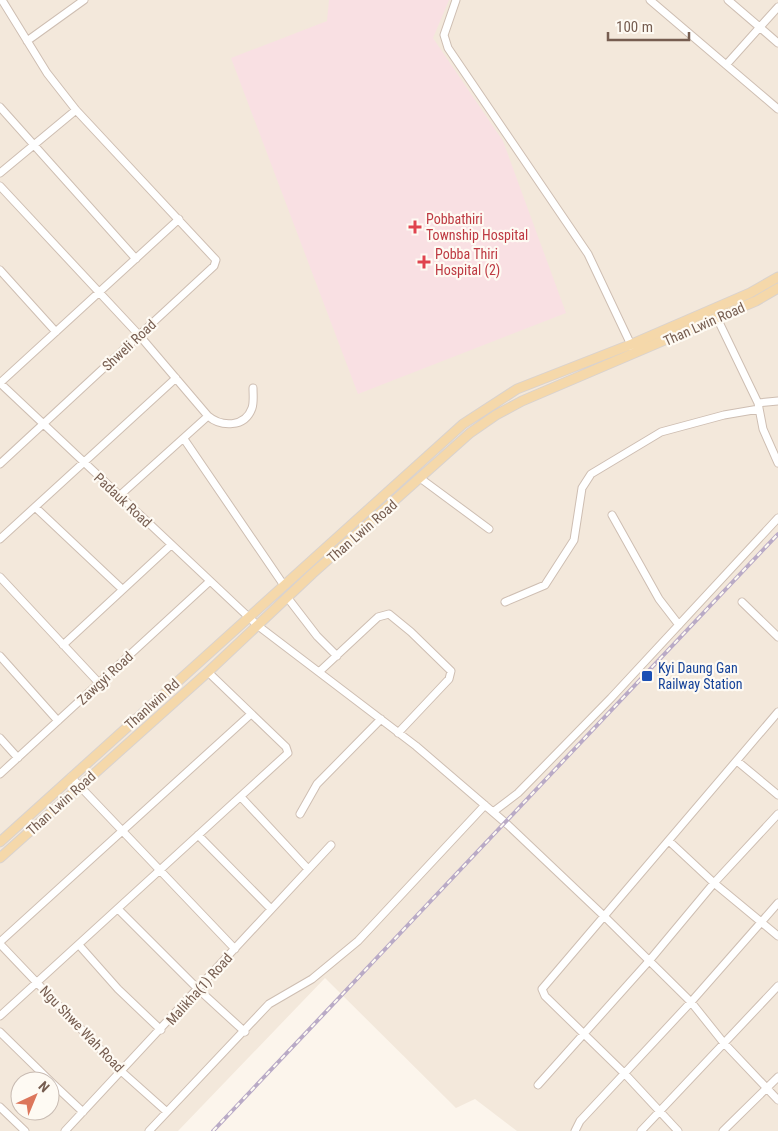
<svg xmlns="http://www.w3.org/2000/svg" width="778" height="1131" viewBox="0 0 778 1131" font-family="'Roboto Condensed',sans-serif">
<rect width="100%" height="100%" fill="#fcf5ec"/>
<path fill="#f3e8db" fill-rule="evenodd" d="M0,0H778V1131H517L475,1099L456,1108L325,978L178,1131H0ZM20,1081H50V1111H20Z"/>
<path fill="#f9e0e3" d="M329,0H449L433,38L503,141L566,313L358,394L231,58L327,21Z"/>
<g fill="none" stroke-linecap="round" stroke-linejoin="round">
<defs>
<path id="minor" d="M456,0L444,35L448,48L588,254L633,349
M650,0L778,109
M728,0L778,43
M27,41L84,0
M726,65L778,7
M0,107L136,259
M0,173L76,110
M0,186L139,335L208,416L118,497
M0,270L56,332
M717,318L758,403L763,429L778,463
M0,383L257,625L416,746L508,825L605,917L691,1002L723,1042L778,1100
M0,383L179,219
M758,403L778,401
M208,416C221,427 245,428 252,408C254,402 253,395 253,388
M184,439L283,584
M0,464L214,266L216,260L76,110L47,73L2,0
M420,478L489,529
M35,507L122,589
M612,515L659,599L679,625
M0,539L176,378
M0,577L99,683
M287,597L317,636L337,656
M505,602L545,585L574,540L582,488L591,474L661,432L724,415L759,409
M742,602L778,637
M63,645L171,545
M0,656L58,721
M319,672L378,617L389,614L411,632L451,671L449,679L398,733
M0,738L18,758
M737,761L778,795
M0,774L210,581
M71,777L235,949
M241,797L308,869
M493,812L518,793L611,698L778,518
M300,814L317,784L381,719
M198,835L271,909
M669,841L714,883L778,936
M118,909L198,989L245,1032
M0,942L251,714
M0,944L121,1071L167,1112
M79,945L118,989L161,1030
M0,1016L288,753L286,747L208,672
M0,1032L50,1081
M50,1081L83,1112
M538,1085L649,961L714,883L778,814
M0,1107L25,1131
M65,1131L331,845
M149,1131L269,1004L312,979L358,941L485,805
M575,1131L580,1121L691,1002L778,903
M641,1131L778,986
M678,1131L625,1074L545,996L542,989L778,712
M723,1131L778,1077"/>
<path id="major" d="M0,842L463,424L517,389L632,344L750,293L778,277
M0,858L208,672L312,574L470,433L496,415L522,401L756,301L778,288"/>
</defs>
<use href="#minor" stroke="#cebeb2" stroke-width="9"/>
<use href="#major" stroke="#d9d2ce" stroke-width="11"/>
<use href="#minor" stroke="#fff" stroke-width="7"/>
<use href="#major" stroke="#f5d8aa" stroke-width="9"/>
<defs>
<path id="rail" d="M213,1131L778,534"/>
</defs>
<use href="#rail" stroke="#b9aac6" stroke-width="4"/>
<use href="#rail" stroke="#fefaf3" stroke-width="2" stroke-dasharray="5.5" stroke-linecap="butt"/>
</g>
<g fill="#e0444e" stroke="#fefaf3" stroke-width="2">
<path d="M412.5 219.5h5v5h5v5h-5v5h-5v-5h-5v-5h5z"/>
<path d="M421.5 254.5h5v5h5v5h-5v5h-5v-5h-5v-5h5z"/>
</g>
<rect fill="#1a4fb4" stroke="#fefaf3" stroke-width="2" x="641" y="670" width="12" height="12" rx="2.5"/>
<g text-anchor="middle" stroke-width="4.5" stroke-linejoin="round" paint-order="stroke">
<g font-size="14" fill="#be3a42" stroke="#fefaf3" text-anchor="start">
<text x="426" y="224">Pobbathiri<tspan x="426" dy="16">Township Hospital</tspan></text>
<text x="435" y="259">Pobba Thiri<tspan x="435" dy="16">Hospital (2)</tspan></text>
</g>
<g font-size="14" fill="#765d50" stroke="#fefaf3">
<text transform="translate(704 324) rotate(-24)" y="5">Than Lwin Road</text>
<text transform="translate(129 345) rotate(-43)" y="5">Shweli Road</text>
<text transform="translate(123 500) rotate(43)" y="5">Padauk Road</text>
<text transform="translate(362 531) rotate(-41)" y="5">Than Lwin Road</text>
<text transform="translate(105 678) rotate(-43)" y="5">Zawgyi Road</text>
<text transform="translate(152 704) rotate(-42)" y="5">Thanlwin Rd</text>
<text transform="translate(61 803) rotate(-42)" y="5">Than Lwin Road</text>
<text transform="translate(199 989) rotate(-48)" y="5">Malikha(1) Road</text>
<text transform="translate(82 1029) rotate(46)" y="5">Ngu Shwe Wah Road</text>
</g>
<g font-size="14" fill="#164399" stroke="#fefaf3" text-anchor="start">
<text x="658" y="673">Kyi Daung Gan<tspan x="658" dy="16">Railway Station</tspan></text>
</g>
</g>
<g transform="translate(35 1096) rotate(44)"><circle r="24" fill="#fefaf3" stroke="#c8bbb2"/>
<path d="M0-4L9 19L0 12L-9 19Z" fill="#dc765b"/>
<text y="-8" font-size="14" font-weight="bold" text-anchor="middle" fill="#765d50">N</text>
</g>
<path d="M608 32v8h81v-8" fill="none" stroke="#765d50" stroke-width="2.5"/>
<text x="616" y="32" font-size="15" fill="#765d50" stroke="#fefaf3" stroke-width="4" paint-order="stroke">100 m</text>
</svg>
